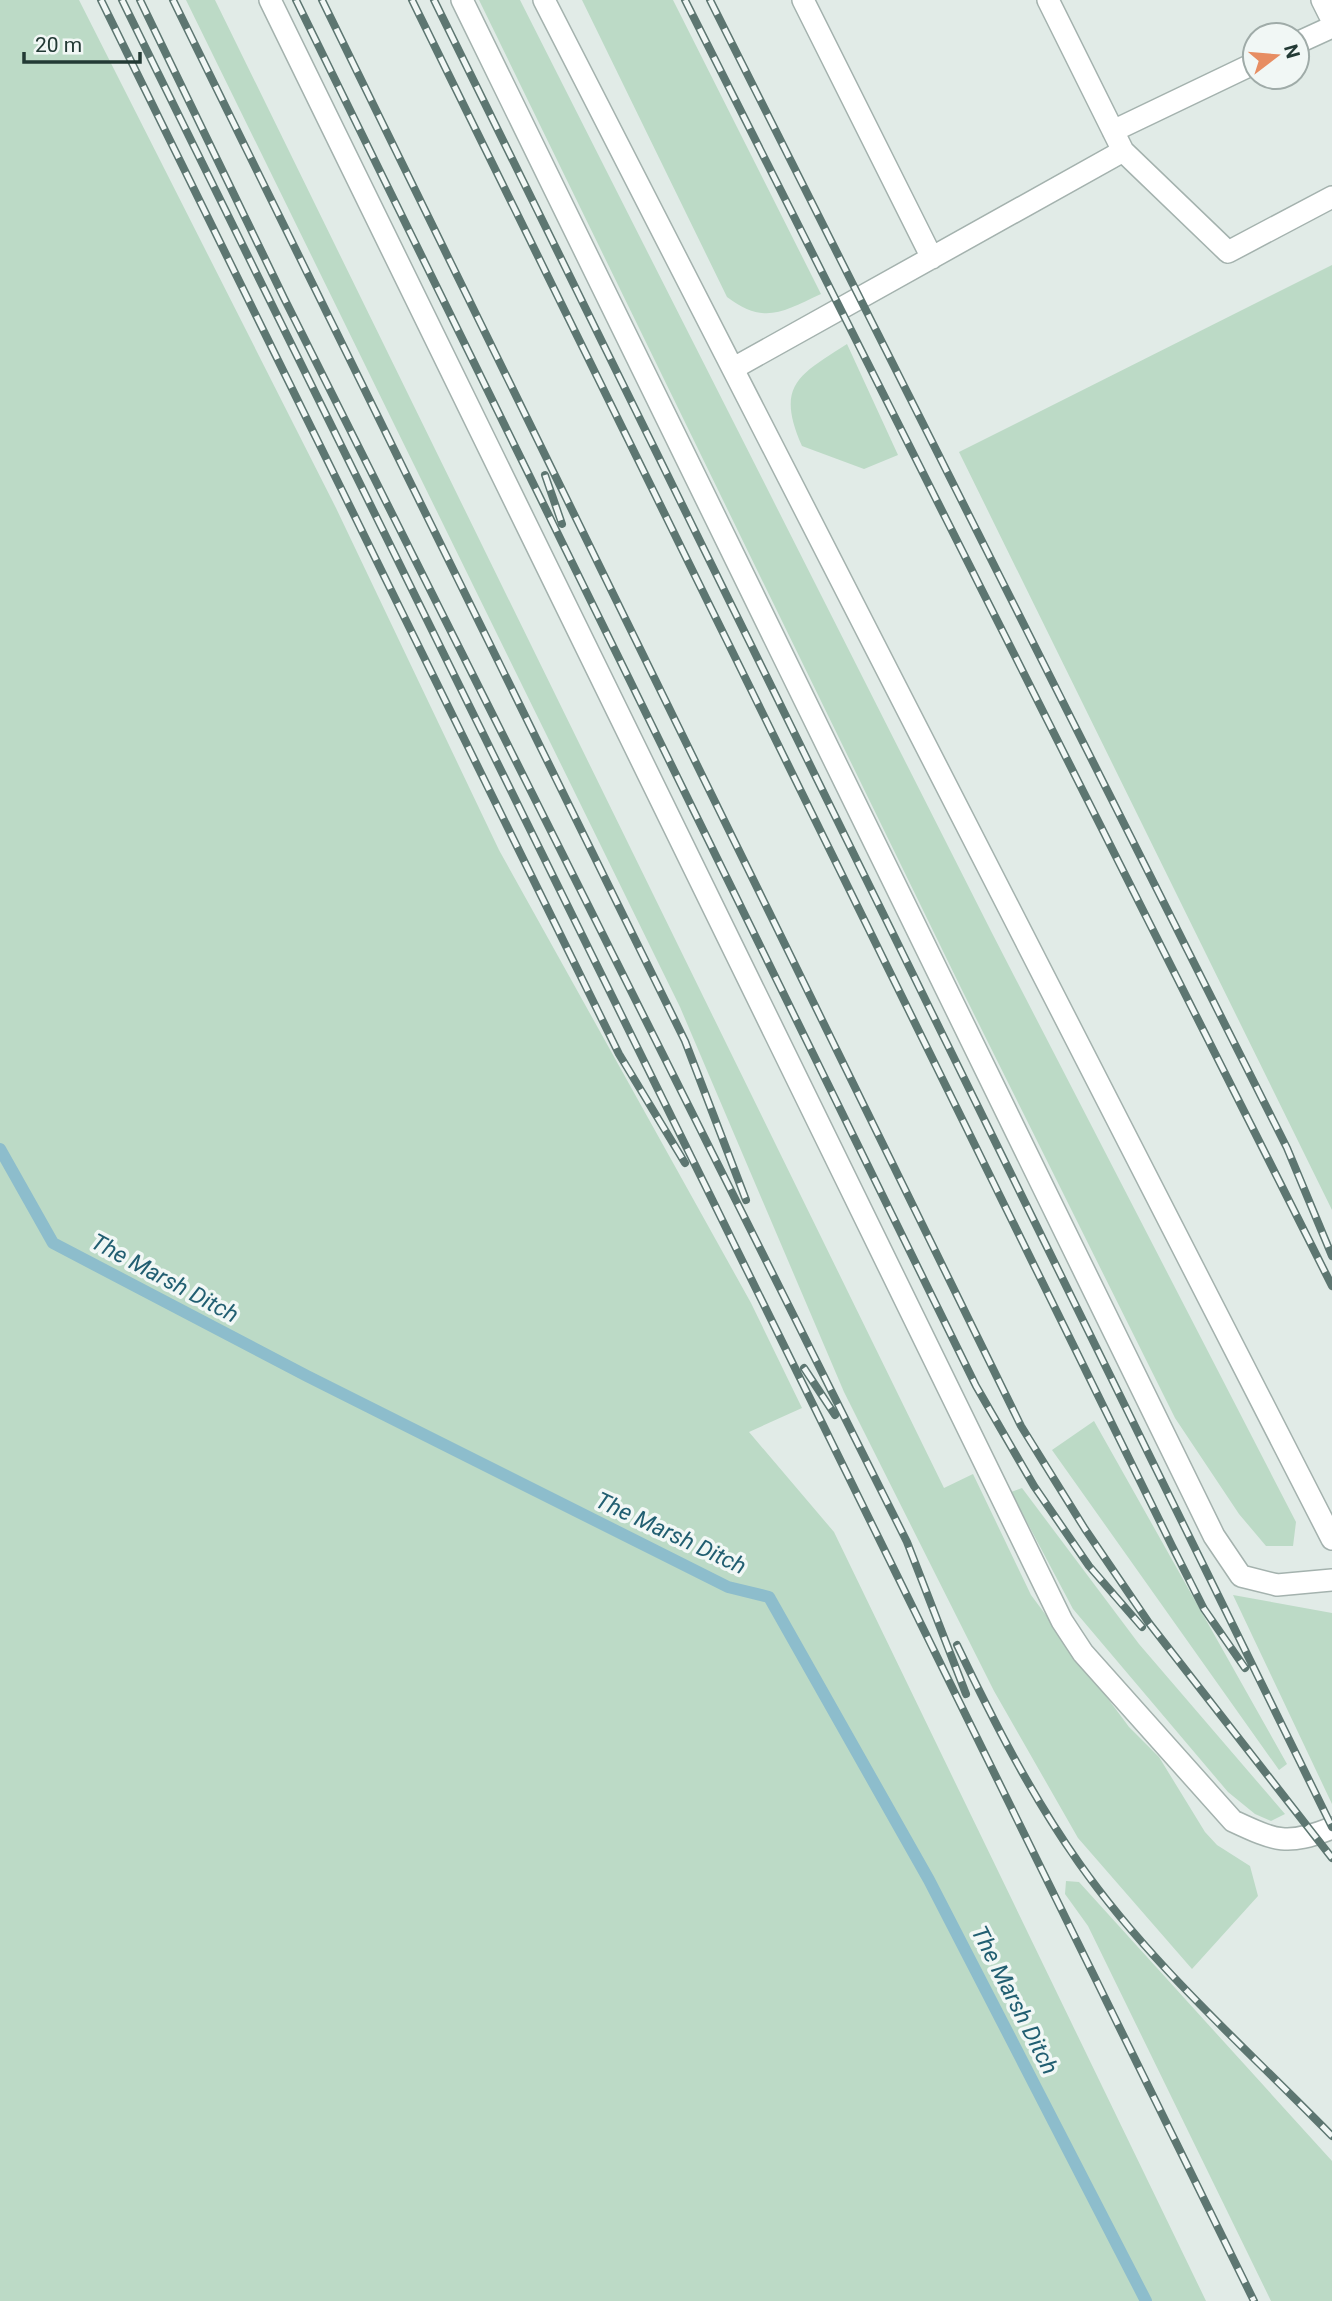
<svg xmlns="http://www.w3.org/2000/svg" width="1332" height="2301" viewBox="0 0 1332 2301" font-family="Roboto,sans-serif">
<rect width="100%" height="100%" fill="#e1ebe7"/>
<path fill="#bcdac6" d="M0,0H79L336,508L499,850L751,1303L802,1408L749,1432L834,1532L1206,2301H0Z
M186,0H215L944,1488L973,1474L1031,1595L1129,1727L1159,1757L1205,1832L1217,1845L1250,1866L1258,1896L1192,1969L1078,1838L994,1691L844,1392L680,1007Z
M479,0H520L992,933L1296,1522L1293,1546H1266L1239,1514L1175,1418L961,988Z
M582,0H673L821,294C782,312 764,325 727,297Z
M1332,265V1210L959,452Z
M847,344L898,455L864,469L802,446C775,385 799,375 847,344Z
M1094,1421L1287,1764L1279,1770L1052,1450Z
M1022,1488L1139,1644L1285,1814L1271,1821L1255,1814L1228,1792L1073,1609L1011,1492Z
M1233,1595L1332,1613V1804Z
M1066,1881L1079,1882L1332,2161V2301H1271L1088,1926L1065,1894Z"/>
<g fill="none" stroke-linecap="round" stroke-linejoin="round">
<path stroke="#8dbdcc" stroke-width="12" d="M0,1149L53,1243L307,1376L728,1587L769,1597L929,1880L1146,2301"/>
<defs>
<path id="lane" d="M270,0L1062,1621L1083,1653L1233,1821C1276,1841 1287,1846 1332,1828
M462,0L1214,1536L1241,1576L1277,1585L1332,1580
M544,0L1332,1539
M803,0L932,258
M1322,0L1332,20
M1297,43L1332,27
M1113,131L1255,63
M1123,151L1228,252L1332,197
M734,368L1123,151L1048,0"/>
</defs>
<use href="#lane" stroke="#a4b2ae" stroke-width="24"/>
<use href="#lane" stroke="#fff" stroke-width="21"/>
<defs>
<path id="rail" d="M101,0L619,1054L685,1163
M122,0L1254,2301
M140,0L284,298L907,1542L966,1694
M173,0L685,1041L746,1200
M296,0L976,1386L1034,1486L1089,1566L1142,1627
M322,0L1021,1426L1085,1529L1149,1623L1332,1858
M412,0L1172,1546L1204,1609L1245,1668
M434,0L1332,1827
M685,0L1332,1286
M710,0L1287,1148L1332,1256
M545,475L562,524
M804,1368L835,1415
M957,1645C993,1720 1031,1795 1079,1863C1150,1964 1246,2048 1332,2136"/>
</defs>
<use href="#rail" stroke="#5d7671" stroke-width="8"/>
<use href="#rail" stroke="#f1f7f5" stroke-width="5" stroke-dasharray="16" stroke-linecap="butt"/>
</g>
<g text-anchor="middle" stroke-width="7" stroke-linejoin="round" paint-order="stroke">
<g font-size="23" font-style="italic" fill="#215e71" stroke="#f1f7f5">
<text transform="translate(165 1278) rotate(28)" y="8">The Marsh Ditch</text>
<text transform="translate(671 1533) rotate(25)" y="8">The Marsh Ditch</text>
<text transform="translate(1015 2000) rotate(63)" y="8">The Marsh Ditch</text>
</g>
</g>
<g transform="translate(1276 56) rotate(74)"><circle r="33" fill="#f1f7f5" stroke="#9faba8" stroke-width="2"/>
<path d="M0-5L12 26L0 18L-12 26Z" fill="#e78d62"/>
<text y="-10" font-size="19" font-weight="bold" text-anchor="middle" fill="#233a35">N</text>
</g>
<path d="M24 52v10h116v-10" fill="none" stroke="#233a35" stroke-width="3.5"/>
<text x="35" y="52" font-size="21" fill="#233a35" stroke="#f1f7f5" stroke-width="5" paint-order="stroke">20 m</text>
</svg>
